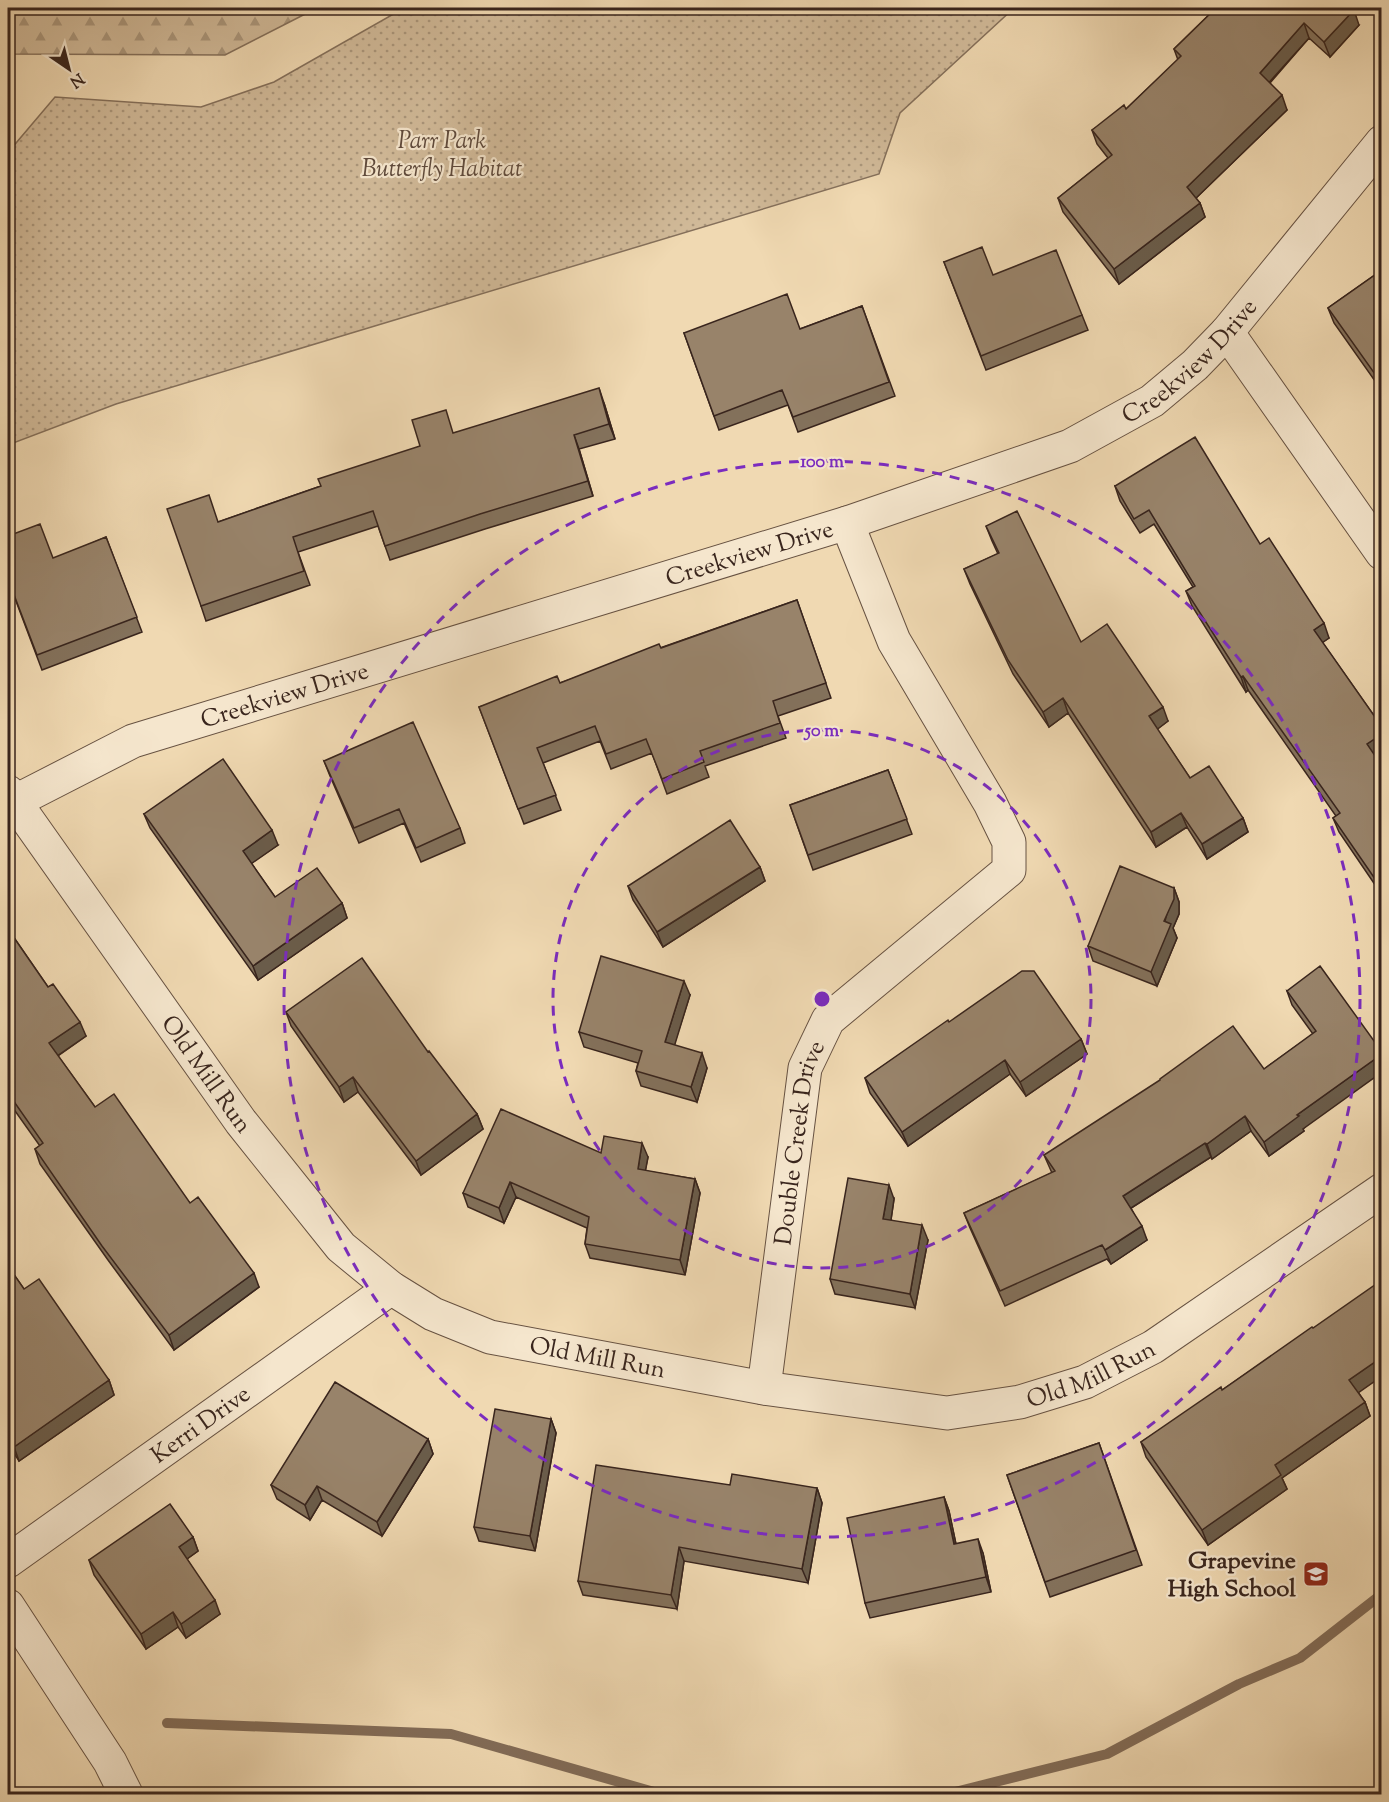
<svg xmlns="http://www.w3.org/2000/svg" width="1389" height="1802" viewBox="0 0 1389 1802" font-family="'Sorts Mill Goudy',serif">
<defs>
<pattern id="forest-firs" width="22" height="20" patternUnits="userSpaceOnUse" patternTransform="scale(1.5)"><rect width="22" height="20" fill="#d1ba99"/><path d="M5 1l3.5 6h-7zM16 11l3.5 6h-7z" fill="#ab977c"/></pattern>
<pattern id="garden-dots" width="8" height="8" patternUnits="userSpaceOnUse" patternTransform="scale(1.5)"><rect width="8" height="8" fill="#d1ba99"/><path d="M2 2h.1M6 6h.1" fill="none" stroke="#ab977c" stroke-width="1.8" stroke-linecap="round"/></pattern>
</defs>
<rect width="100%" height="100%" fill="#f0d9b2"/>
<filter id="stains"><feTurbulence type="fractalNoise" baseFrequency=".00333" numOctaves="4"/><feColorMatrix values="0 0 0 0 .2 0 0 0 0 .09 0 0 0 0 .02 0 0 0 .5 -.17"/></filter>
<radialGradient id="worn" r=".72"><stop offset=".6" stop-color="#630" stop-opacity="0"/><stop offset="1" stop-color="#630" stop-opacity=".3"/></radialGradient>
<path fill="url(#forest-firs)" stroke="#85705b" stroke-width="1.5" d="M8,8H317L225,55L8,54Z"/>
<path fill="url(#garden-dots)" stroke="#85705b" stroke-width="1.5" d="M404,8H1014L900,113L879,174L116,404L8,445V157L11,149L55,97L201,107L274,82Z"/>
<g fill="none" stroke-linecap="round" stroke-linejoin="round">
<path stroke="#826c58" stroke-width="10" d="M167,1723L451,1734L661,1794
M947,1794L1107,1754L1239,1684L1300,1658L1382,1594"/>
<defs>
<g id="street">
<path d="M1227,332L1382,553"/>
<path id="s1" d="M8,792L241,1122L341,1247L391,1288L433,1314L490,1337L764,1388L947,1413L1020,1402L1085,1382L1153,1347L1382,1190"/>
<path id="s2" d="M14,802L133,741L847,523L1070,446L1152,401L1195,365L1227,332L1382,142"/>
<path id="s3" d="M764,1388L805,1068L828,1020L1009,870V842L990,803L894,641L847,523"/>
<path id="s4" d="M8,1561L391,1288"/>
<path d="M8,1606L110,1762L126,1794"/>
</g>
</defs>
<use href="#street" stroke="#675242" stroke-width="35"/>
<use href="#street" stroke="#f5e6cd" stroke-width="33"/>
</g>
<path fill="#83715b" stroke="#39251d" stroke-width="1.5" d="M1216,8L1359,25L1330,57L1309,38L1270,83L1287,110L1196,198L1200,203L1205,217L1119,284L1063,212L1058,198L1108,158L1097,144L1092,130L1126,109L1178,60L1174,49Z
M944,262L993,275L1082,315L1088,330L986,370Z
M1382,270V391L1334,323L1328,308Z
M862,306L895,396L798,432L788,405L719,430L684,333L800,329Z
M604,403L615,439L579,449L593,496L485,529L390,560L378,526L298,552L310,585L206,621L201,606L218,522L321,486L454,433Z
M1115,486L1260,544L1329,638L1322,642L1382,727V753L1375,757L1382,766V895L1339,832L1333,818L1336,816L1248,690L1246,692L1192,606L1186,591L1193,587L1154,524L1140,533L1120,501Z
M986,526L1081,642L1168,721L1157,729L1190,778L1243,818L1248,832L1207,859L1187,827L1156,847L1068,713L1049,727L1013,674L970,584L964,569L998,554L992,541Z
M106,537L142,632L42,670L8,580Z
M797,600L831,698L778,716L786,738L705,766L709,777L667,794L652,753L611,769L600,741L543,763L561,810L524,824L479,707L560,683Z
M324,761L460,828L465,843L421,862L404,823L359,843L330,776Z
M888,770L912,834L813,870L790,805Z
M144,814L278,845L251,863L275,897L342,903L347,918L258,980L150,828Z
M760,867L765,881L663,947L633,900L628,886Z
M1174,888L1179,902V914L1173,928L1177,938L1157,986L1093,961L1088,946Z
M8,929L48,987L86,1036L58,1056L95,1107L190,1203L259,1287L174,1350L108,1260L40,1164L35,1149L40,1146L8,1101Z
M1287,991L1382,1052L1303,1129L1304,1131L1269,1156L1251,1131L1212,1159L1211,1157L1131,1208L1147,1240L1111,1264L1107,1259L1005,1306L970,1228L964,1213L1052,1173L1044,1155L1264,1069L1313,1034L1292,1005Z
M690,995L674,1045L707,1068L697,1102L641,1086L636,1071L638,1063L584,1047L579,1032Z
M286,1012L428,1052L477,1114L483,1129L421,1175L358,1092L344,1102L291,1026Z
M949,1022L1081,1039L1087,1054L1026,1096L1010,1074L908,1146L870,1093L865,1078Z
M601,1153L648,1157L645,1171L695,1179L700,1193L685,1275L590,1258L585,1244L587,1228L516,1197L504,1223L468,1207L463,1193Z
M894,1199L891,1220L928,1240L915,1308L835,1294L830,1279Z
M8,1266L24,1289L109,1380L114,1395L19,1461L8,1444Z
M1313,1328L1382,1376L1358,1392L1365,1402L1370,1416L1282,1478L1287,1489L1208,1545L1146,1457L1141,1442L1222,1390Z
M551,1419L556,1433L535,1551L479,1541L474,1527Z
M428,1439L433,1454L382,1536L322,1500L310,1520L277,1499L271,1485Z
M1099,1443L1142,1565L1050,1597L1007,1475Z
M730,1485L817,1488L822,1503L808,1583L684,1561L677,1609L583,1595L578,1581Z
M944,1497L949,1511L956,1544L983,1553L991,1592L870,1618L865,1603Z
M193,1537L198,1551L187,1559L220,1614L186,1638L178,1627L146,1649L94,1575L89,1560Z"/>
<path fill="#6a5c4a" stroke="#39251d" stroke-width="1.5" d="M1354,10L1359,25L1330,57L1324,42Z
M1304,23L1309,38L1265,87L1260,73Z
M1282,95L1287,110L1193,201L1187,187Z
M1200,203L1205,217L1119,284L1114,269Z
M599,388L604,403L615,439L609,424Z
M574,435L579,449L593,496L588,481Z
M1324,623L1329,638L1319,645L1314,630Z
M1243,676L1248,690L1246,692L1241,677Z
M1063,698L1068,713L1049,727L1043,712Z
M1163,707L1168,721L1155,731L1149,716Z
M1382,734V753L1372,759L1367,744Z
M1181,813L1187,827L1156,847L1151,832Z
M1243,818L1248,832L1207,859L1202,844Z
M272,830L278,845L248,866L243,851Z
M760,867L765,881L663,947L657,932Z
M1174,888L1179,902V914L1173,928L1177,938L1157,986L1151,972Z
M342,903L347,918L258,980L253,966Z
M684,981L690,995L671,1057L665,1042Z
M80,1022L86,1036L54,1058L49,1043Z
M1081,1039L1087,1054L1026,1096L1020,1082Z
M702,1053L707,1068L697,1102L691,1087Z
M1382,1054V1072L1303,1129L1304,1131L1269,1156L1264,1142L1297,1115Z
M1005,1060L1010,1074L908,1146L902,1132Z
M353,1077L358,1092L344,1102L339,1087Z
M477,1114L483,1129L421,1175L416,1161Z
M1245,1116L1251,1131L1212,1159L1207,1144Z
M642,1143L648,1157L643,1184L638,1169Z
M1205,1143L1211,1157L1128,1210L1123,1196Z
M695,1179L700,1193L685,1275L680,1260Z
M510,1182L516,1197L504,1223L499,1208Z
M889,1185L894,1199L889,1233L883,1219Z
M922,1225L928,1240L915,1308L910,1294Z
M1142,1226L1147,1240L1111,1264L1105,1250Z
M254,1273L259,1287L174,1350L169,1335Z
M1382,1357V1376L1355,1395L1349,1380Z
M109,1380L114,1395L19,1461L14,1447Z
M1365,1402L1370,1416L1282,1478L1287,1489L1208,1545L1202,1530L1275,1465Z
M551,1419L556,1433L535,1551L530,1536Z
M428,1439L433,1454L382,1536L377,1522Z
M317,1486L322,1500L310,1520L305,1505Z
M817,1488L822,1503L808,1583L802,1569Z
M944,1497L949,1511L959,1559L954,1544Z
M193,1537L198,1551L184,1561L179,1547Z
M978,1539L983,1553L991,1592L986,1577Z
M679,1547L684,1561L677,1609L671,1595Z
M215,1600L220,1614L186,1638L181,1624Z
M173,1612L178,1627L146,1649L141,1634Z"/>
<path fill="#98836a" stroke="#39251d" stroke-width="1.5" d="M1216,8H1351L1354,10L1324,42L1304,23L1260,73L1282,95L1187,187L1200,203L1114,269L1058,198L1112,155L1092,130L1124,105L1126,109L1181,56L1174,49Z
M982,247L993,275L1056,250L1082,315L981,356L944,262Z
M1382,270V384L1328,308Z
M787,294L800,329L862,306L889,382L793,417L782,390L714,416L684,333Z
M599,388L609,424L574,435L588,481L480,514L385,546L373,511L293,537L304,571L201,606L167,509L209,495L218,522L321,486L318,479L420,446L412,420L446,410L453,433Z
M1195,437L1260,544L1269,538L1324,623L1314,630L1382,727V734L1367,744L1382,766V889L1333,818L1340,813L1243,676L1241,677L1186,591L1195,586L1149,510L1134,519L1115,486Z
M1017,511L1081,642L1107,624L1163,707L1149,716L1190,778L1209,766L1243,818L1202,844L1181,813L1151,832L1063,698L1043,712L1008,660L964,569L999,553L986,526Z
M40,524L53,558L106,537L137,617L37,655L8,579V536Z
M797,600L826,683L773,701L780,723L700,751L704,762L662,779L646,739L606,754L595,726L537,748L556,795L518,809L479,707L557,676L560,683L659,644L661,648Z
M413,722L460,828L416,848L399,809L354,828L324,761Z
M223,759L272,830L243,851L275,897L317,868L342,903L253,966L144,814Z
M888,770L907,819L808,855L790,805Z
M730,820L760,867L657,932L628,886Z
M1120,866L1174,888V899L1164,921L1171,924L1151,972L1088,946Z
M8,929L48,987L53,984L80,1022L49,1043L95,1107L114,1094L190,1203L198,1197L254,1273L169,1335L102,1246L35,1149L43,1143L8,1093Z
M601,956L684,981L665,1042L702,1053L691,1087L636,1071L642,1051L579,1032Z
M362,958L428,1052L429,1051L477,1114L416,1161L353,1077L339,1087L286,1012Z
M1320,966L1382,1052V1054L1297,1115L1299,1116L1264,1142L1245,1116L1207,1144L1205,1143L1123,1196L1142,1226L1105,1250L1102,1245L1000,1291L964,1213L1055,1171L1044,1155L1160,1080V1079L1233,1026L1264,1069L1316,1031L1287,991Z
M1022,971H1034L1081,1039L1020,1082L1005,1060L902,1132L865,1078L948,1020L949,1022Z
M501,1109L601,1153L604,1136L642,1143L638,1169L695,1179L680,1260L585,1244L589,1217L510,1182L499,1208L463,1193Z
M848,1178L889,1185L883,1219L922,1225L910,1294L830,1279Z
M8,1266L24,1289L39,1279L109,1380L14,1447L8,1437Z
M1382,1280V1357L1349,1380L1365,1402L1275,1465L1281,1475L1202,1530L1141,1442L1221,1387L1222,1390L1312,1327L1313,1328Z
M335,1382L428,1439L377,1522L317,1486L305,1505L271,1485Z
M495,1409L551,1419L530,1536L474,1527Z
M1099,1443L1136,1550L1045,1582L1007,1475Z
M596,1465L730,1485L732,1474L817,1488L802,1569L679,1547L671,1595L578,1581Z
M944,1497L954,1544L978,1539L986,1577L865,1603L847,1518Z
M170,1504L193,1537L179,1547L215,1600L181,1624L173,1612L141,1634L89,1560Z
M279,1788L318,1794H278Z"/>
<g fill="none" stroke="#7b2cbf" stroke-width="3" stroke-dasharray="10 8">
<circle cx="822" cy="999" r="269"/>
<circle cx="822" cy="999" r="538"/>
</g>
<defs>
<symbol id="school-square" viewBox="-11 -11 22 22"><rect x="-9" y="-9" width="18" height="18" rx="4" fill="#8f2418" stroke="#f5e6cd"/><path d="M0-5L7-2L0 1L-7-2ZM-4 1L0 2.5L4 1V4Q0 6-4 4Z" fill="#fff"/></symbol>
</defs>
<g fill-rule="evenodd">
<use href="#school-square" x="1301" y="1559" width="30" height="30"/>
</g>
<g text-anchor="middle" stroke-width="4.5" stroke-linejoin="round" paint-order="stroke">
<g font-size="24" font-style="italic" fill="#5f4a3c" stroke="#f5e6cd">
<text x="442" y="148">Parr Park<tspan x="442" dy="28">Butterfly Habitat</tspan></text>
</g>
<g font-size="24" fill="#39251d" stroke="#f5e6cd">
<text dy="8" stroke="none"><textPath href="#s2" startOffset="1264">Creekview Drive</textPath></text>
<text dy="8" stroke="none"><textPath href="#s2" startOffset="778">Creekview Drive</textPath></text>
<text dy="8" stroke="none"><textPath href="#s2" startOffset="292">Creekview Drive</textPath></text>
<text dy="8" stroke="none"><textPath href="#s1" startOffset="345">Old Mill Run</textPath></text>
<text dy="8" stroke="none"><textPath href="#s3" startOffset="248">Double Creek Drive</textPath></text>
<text dy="8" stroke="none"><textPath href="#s1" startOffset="849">Old Mill Run</textPath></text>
<text dy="8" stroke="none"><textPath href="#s1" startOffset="1353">Old Mill Run</textPath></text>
<text dy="8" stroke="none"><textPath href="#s4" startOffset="236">Kerri Drive</textPath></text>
</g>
<g font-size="24" font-weight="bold" fill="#39251d" stroke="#f5e6cd" text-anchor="end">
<text x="1296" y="1568">Grapevine<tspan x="1296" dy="28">High School</tspan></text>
</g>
</g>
<circle cx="822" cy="999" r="9" fill="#7b2cbf" stroke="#f5e6cd" stroke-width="3"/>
<g font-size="18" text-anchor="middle" font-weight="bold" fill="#7b2cbf" stroke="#f5e6cd" stroke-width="4.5" stroke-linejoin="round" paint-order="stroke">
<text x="822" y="467">100 m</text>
<text x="822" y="736">50 m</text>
</g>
<rect width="1389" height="1802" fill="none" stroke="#f0d9b2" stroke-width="30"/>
<rect x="9" y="9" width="1371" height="1784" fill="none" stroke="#39251d" stroke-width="3"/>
<rect x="15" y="15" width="1359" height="1772" fill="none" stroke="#39251d" stroke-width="1.5"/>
<g transform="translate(69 69) rotate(145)" stroke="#f5e6cd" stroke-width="4.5" paint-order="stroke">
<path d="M0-4.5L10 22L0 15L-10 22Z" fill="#39251d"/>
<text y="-9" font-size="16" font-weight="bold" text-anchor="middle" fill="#39251d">N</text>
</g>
<rect width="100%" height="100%" filter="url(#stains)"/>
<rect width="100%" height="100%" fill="url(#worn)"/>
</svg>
